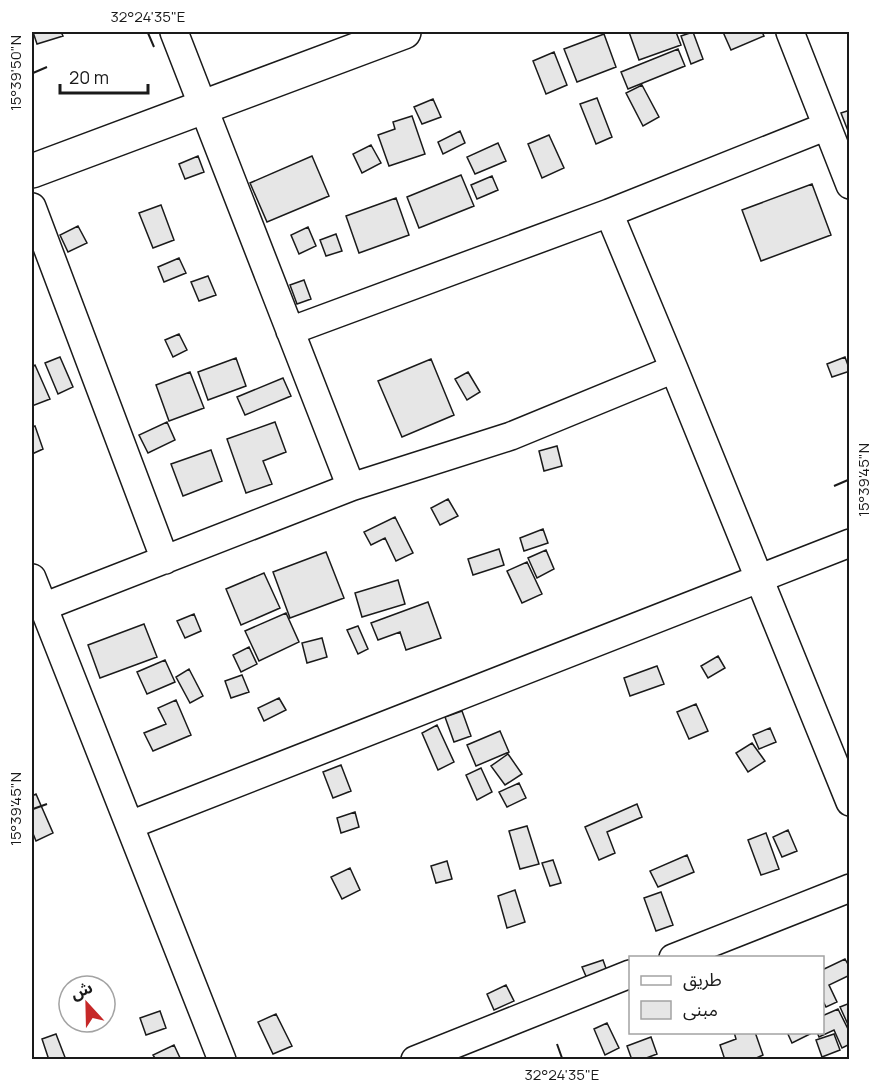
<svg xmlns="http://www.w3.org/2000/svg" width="881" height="1091" viewBox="0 0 881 1091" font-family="Manrope,'Noto Sans Arabic',sans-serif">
<rect width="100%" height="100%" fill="#fff"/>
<path fill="#e6e6e6" stroke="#1a1a1a" stroke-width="1.5" d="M33,32H61L63,36L37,44Z
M629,32H676L681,45L639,60Z
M693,32L703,59L691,64L681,36Z
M723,32H762L764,36L731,50Z
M604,34L616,67L577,82L564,49Z
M678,49L685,66L628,89L621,72Z
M554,52L567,85L546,94L533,61Z
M642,85L659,117L643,126L626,93Z
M597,98L612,137L596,144L580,104Z
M433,99L441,117L422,124L414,107Z
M850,110V136L841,113Z
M412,116L425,154L389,166L378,135L395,129L393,122Z
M460,131L465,143L443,154L438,142Z
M549,135L564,168L542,178L528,144Z
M498,143L506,161L475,174L467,157Z
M371,145L381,163L362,173L353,154Z
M198,156L204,172L185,179L179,164Z
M312,156L329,196L267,222L250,183Z
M461,175L474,206L419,228L407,197Z
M492,176L498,190L477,199L471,185Z
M812,184L831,235L761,261L742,210Z
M396,198L409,235L359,253L346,216Z
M161,205L174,240L153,248L139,213Z
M78,226L87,243L68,252L60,235Z
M308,227L316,246L299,254L291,235Z
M336,234L342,251L326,256L320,240Z
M179,258L186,273L164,282L158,267Z
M208,276L216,295L199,301L191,282Z
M304,280L311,299L297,304L290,285Z
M179,334L187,350L173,357L165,340Z
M60,357L73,387L58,394L45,363Z
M845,357L850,371L832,377L827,364Z
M236,358L246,386L208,400L198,372Z
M431,359L454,415L402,437L378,381Z
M35,365L50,399L32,406V367Z
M190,372L204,408L169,421L156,385Z
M468,372L480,392L467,400L455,379Z
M283,378L291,396L245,415L237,397Z
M167,422L175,440L148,453L139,435Z
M275,422L286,452L263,461L272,484L246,493L227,439Z
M35,426L43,449L32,454V427Z
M557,446L562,466L544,471L539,451Z
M211,450L222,481L183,496L171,464Z
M448,499L458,516L440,525L431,508Z
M395,517L413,553L396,561L385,538L371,545L364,532Z
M543,529L548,543L524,551L520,538Z
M499,549L504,565L473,575L468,559Z
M546,550L554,569L537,578L528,558Z
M326,552L344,598L290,618L273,572Z
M527,562L542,594L522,603L507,571Z
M264,573L280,608L241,625L226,589Z
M398,580L405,604L362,617L355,593Z
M428,602L441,638L406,650L400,632L378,640L371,623Z
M286,613L299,642L259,661L245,631Z
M194,614L201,631L185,638L177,621Z
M144,624L157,657L100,678L88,645Z
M358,626L368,649L358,654L347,630Z
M322,638L327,657L307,663L302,643Z
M249,647L257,664L241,672L233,655Z
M718,656L725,668L708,678L701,666Z
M165,660L175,682L147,694L137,672Z
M657,666L664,684L630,696L624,678Z
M189,669L203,696L190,703L176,677Z
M242,675L249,692L231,698L225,681Z
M279,698L286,710L264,721L258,708Z
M176,700L191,735L153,751L144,733L166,724L158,708Z
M696,704L708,731L689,739L677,712Z
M462,711L471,736L454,742L445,717Z
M437,725L454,762L438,770L422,733Z
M770,728L776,742L759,749L753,735Z
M500,731L509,752L476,766L467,745Z
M752,743L765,761L748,772L736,753Z
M508,754L522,774L505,785L491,766Z
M341,765L351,791L333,798L323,772Z
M481,768L492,792L477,800L466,775Z
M519,783L526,798L507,807L499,792Z
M36,794L53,833L36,841L32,831V796Z
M637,804L642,817L607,832L615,853L599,860L585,827Z
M355,812L359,827L341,833L337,818Z
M527,826L539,864L520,869L509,831Z
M788,830L797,851L782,857L773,837Z
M766,833L779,869L761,875L748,840Z
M687,855L694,872L658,887L650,871Z
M553,860L561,883L550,886L542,863Z
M447,861L452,879L436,883L431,866Z
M350,868L360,890L342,899L331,877Z
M515,890L525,922L507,928L498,896Z
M661,892L673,925L656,931L644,898Z
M845,959L850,968V975L829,985L837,1002L826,1007L822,999V970Z
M603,960L608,974L588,981L582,967Z
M506,985L514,1001L494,1010L487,994Z
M850,1003V1029L840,1007Z
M838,1009L850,1033V1044L842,1048L834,1030L819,1037L817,1032H822V1016Z
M160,1011L166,1028L146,1035L140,1018Z
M276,1014L292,1046L273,1054L258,1022Z
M607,1023L619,1048L605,1055L594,1029Z
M734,1032H755L763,1055L752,1060H725L720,1045L736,1039Z
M787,1032H810V1034L792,1043Z
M56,1034L66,1060H49L42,1039Z
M834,1034L840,1050L822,1057L816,1040Z
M651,1037L657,1054L641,1060H632L627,1046Z
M174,1045L181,1060H156L153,1055Z"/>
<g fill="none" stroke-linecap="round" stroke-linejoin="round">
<defs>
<path id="minor" d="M174,32L351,487
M790,32L850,185
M32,207L165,560
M609,213L674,369L850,802
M290,331L609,213L827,126
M32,578L222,1060
M43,607L351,487L511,436L674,369
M130,825L850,543
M673,958L850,888
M415,1060L630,974"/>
<path id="tertiary" d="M32,171L404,32"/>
</defs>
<use href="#minor" stroke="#1a1a1a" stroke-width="30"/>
<use href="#tertiary" stroke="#1a1a1a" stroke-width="36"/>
<use href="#minor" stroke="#fff" stroke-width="27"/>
<use href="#tertiary" stroke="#fff" stroke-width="33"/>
</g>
<path fill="none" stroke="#1a1a1a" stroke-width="2" d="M148,33L154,47M33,73L47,67M834,486L848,480M33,809L47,804M557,1044L562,1058"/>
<rect width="881" height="1091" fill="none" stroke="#ffffff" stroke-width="66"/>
<rect x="629" y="956" width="195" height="78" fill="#ffffff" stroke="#a3a3a3" stroke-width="1.5"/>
<rect x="641" y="976" width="30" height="9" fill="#ffffff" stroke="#a3a3a3" stroke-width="1.5"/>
<text x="683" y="986" font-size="18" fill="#1a1a1a">طريق</text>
<rect x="641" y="1001" width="30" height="18" fill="#e6e6e6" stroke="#a3a3a3" stroke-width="1.5"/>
<text x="683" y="1016" font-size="18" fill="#1a1a1a">مبنى</text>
<g transform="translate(87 1004) rotate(338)"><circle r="28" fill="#ffffff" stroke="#a3a3a3" stroke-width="1.5"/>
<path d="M0-4.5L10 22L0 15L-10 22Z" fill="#c62828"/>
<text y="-9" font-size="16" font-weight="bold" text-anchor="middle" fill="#1a1a1a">ش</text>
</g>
<path d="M60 84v9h88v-9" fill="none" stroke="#1a1a1a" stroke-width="3"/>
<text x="69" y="84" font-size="18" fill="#1a1a1a" stroke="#ffffff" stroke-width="4.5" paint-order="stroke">20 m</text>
<rect x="33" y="33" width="815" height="1025" fill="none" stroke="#1a1a1a" stroke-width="2"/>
<g font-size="15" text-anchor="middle" fill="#1a1a1a">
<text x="148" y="22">32°24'35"E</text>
<text transform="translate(16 73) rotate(-90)" y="5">15°39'50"N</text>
<text transform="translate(864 480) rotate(-90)" y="5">15°39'45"N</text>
<text transform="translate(16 809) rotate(-90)" y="5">15°39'45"N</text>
<text x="562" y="1080">32°24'35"E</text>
</g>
</svg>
